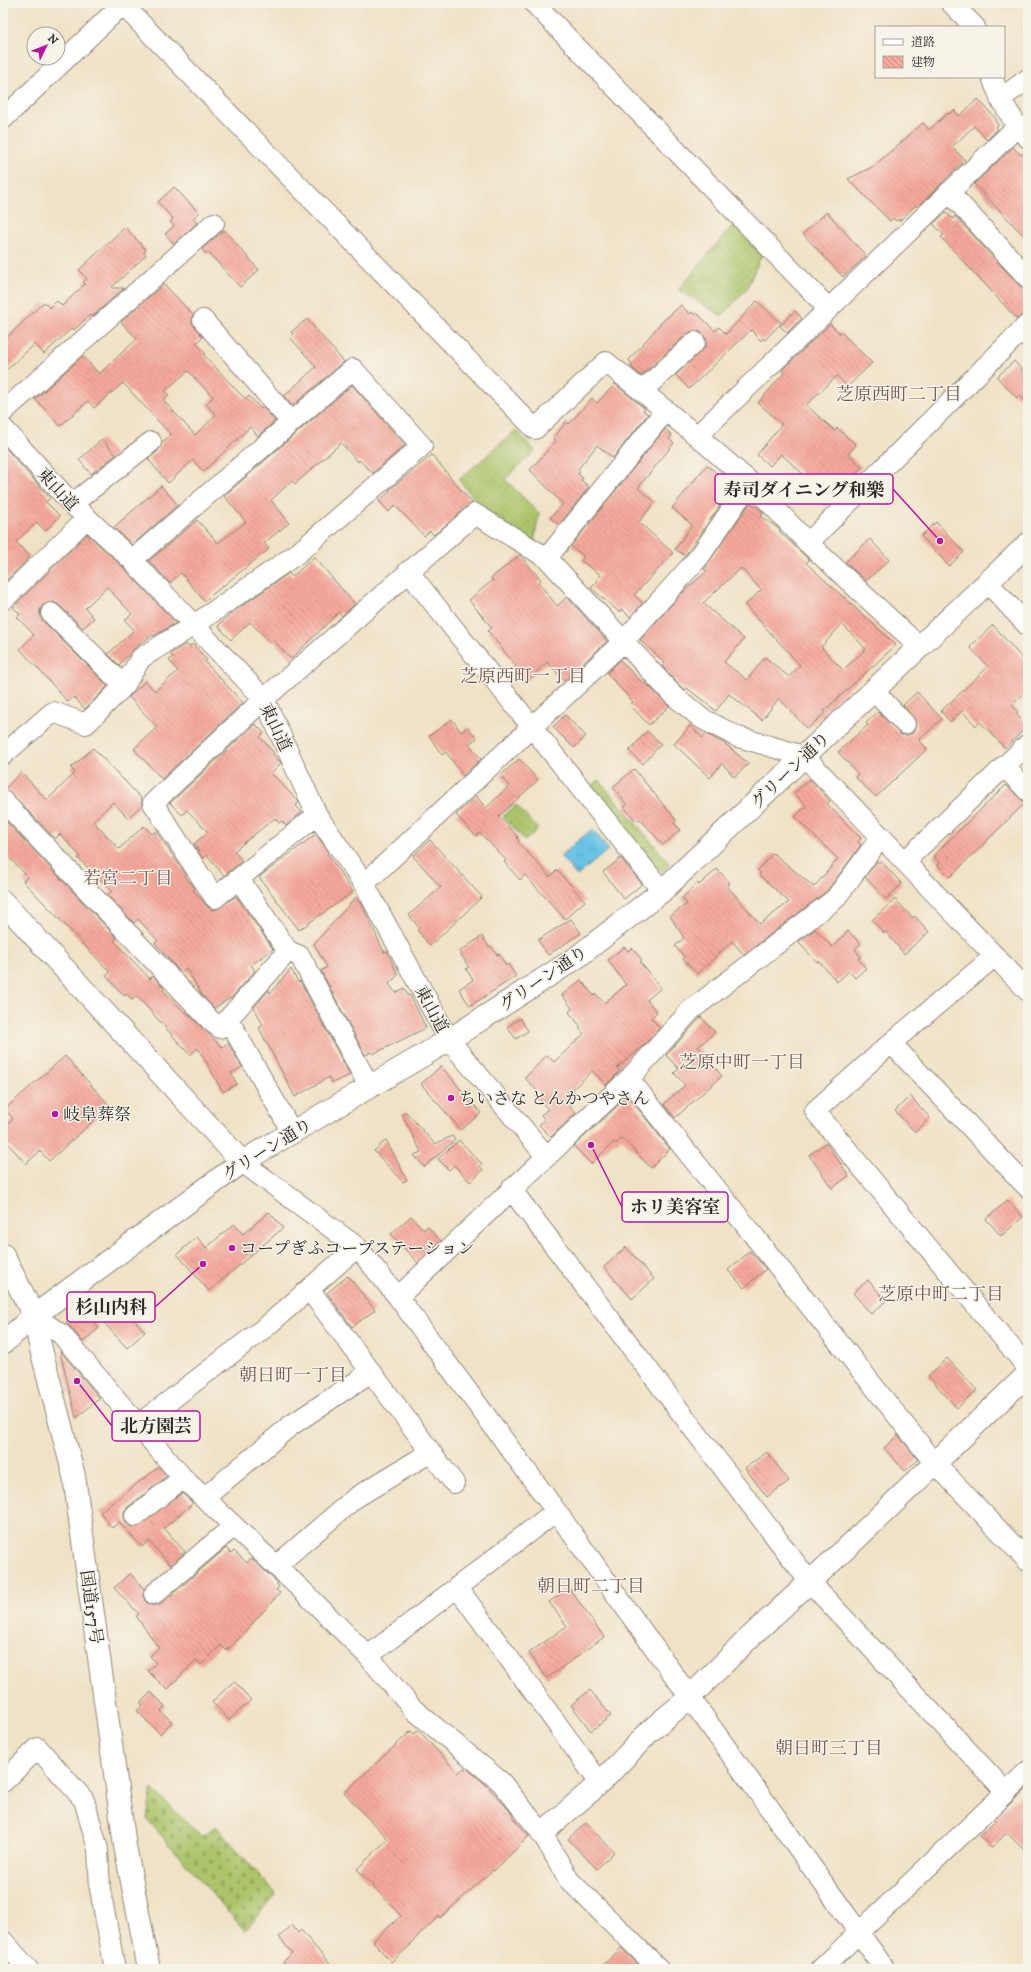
<svg xmlns="http://www.w3.org/2000/svg" width="1031" height="1972" viewBox="0 0 1031 1972" font-family="'IM FELL DW Pica','Noto Serif JP',serif">
<defs>
<pattern id="grass-dots" width="8" height="8" patternUnits="userSpaceOnUse"><rect width="8" height="8" fill="#acc56a"/><path d="M2 2h.1M6 6h.1" fill="none" stroke="#94a95c" stroke-width="1.8" stroke-linecap="round"/></pattern>
<pattern id="cemetery-stones" width="16" height="16" patternUnits="userSpaceOnUse"><rect width="16" height="16" fill="#acc56a"/><path d="M2 7V4a2 2 0 0 1 4 0v3zM10 15v-3a2 2 0 0 1 4 0v3z" fill="#94a95c"/></pattern>
<pattern id="water-ripples" width="26" height="14" patternUnits="userSpaceOnUse"><rect width="26" height="14" fill="#67c3e5"/><path d="M2 4q2-2 4 0t4 0M15 11q2-2 4 0t4 0" fill="none" stroke="#559fba"/></pattern>
<pattern id="building-back-hatch" width="6" height="6" patternUnits="userSpaceOnUse"><rect width="6" height="6" fill="#f6a99c"/><path d="M-1 5l2 2M0 0l6 6M5-1l2 2" fill="none" stroke="#c78a7f"/></pattern>
</defs>
<rect width="100%" height="100%" fill="#f7f3e8"/>
<filter id="ink" filterUnits="userSpaceOnUse"><feTurbulence type="fractalNoise" baseFrequency=".025" numOctaves="2"/><feDisplacementMap in="SourceGraphic" scale="8" xChannelSelector="R" yChannelSelector="G"/><feConvolveMatrix kernelMatrix="1 2 1 2 8 2 1 2 1" color-interpolation-filters="sRGB"/></filter>
<filter id="wash" filterUnits="userSpaceOnUse"><feTurbulence type="fractalNoise" baseFrequency=".012" numOctaves="4" result="noise"/><feDisplacementMap in="SourceGraphic" scale="16" xChannelSelector="R" yChannelSelector="G"/><feGaussianBlur stdDeviation="0.9" result="paint"/><feColorMatrix in="noise" values="0 0 0 0 0 0 0 0 0 0 0 0 0 0 0 0 0 1.4 0 .05"/><feComposite in="paint" operator="in"/></filter>
<g filter="url(#wash)">
<rect width="100%" height="100%" fill="#f0e2c6"/>
<path fill="url(#grass-dots)" stroke="#6c784a" d="M737,220L764,249L747,288L722,316L678,290Z
M516,430L535,451L505,479L539,513L534,543L484,510L459,480Z
M599,780L670,864L664,870L656,871L591,787Z
M516,805L538,829L525,841L503,816Z"/>
<path fill="url(#cemetery-stones)" stroke="#6c784a" d="M152,1789L202,1837L216,1826L276,1894L245,1931L147,1819Z"/>
<path fill="url(#water-ripples)" stroke="#497788" d="M592,829L609,849L577,876L560,856Z"/>
<g id="blocks">
<path fill="url(#building-back-hatch)" fill-rule="evenodd" d="M978,99L997,120L995,121L998,125L996,127L998,129L987,140L974,126L952,147L965,160L918,207L916,205L899,221L898,219L896,221L893,218L890,221L848,179L874,166L923,123L929,130L948,113L949,114L954,110L959,116Z
M1013,147L1021,155L1028,149V240L974,184Z
M174,187L199,213L193,218L197,223L174,244L165,234L174,226L170,222L173,219L158,202Z
M827,212L866,256L843,277L803,234Z
M946,212L953,219L955,216L1020,286L1028,289V313H1025L1017,319L941,237L944,235L933,224Z
M125,227L146,250L144,252L146,255L111,288H124L92,317L90,315L74,330L72,328L44,354L35,344L3,373V341L44,302L50,308L57,301L62,306L85,284L83,282L87,279L79,270Z
M224,230L259,270L240,287L208,252L206,254L202,249Z
M164,284L193,315L192,323L203,337L196,343L205,353L204,355L241,395L246,399L249,396L261,409L263,407L275,421L258,436L250,427L203,472L193,460L168,483L148,459L158,451L162,442L171,435L123,383L94,408L88,401L60,426L35,399L83,356L99,374L137,339L121,322ZM188,371L213,397L206,404L216,415L195,435L163,400L169,395L165,391Z
M757,301L781,323L765,340L763,338L761,341L751,330L689,389L676,375L706,346V339L699,331H693L687,334L641,376L631,367L633,365L629,360L661,323L681,305L690,314L692,312L695,315L697,313L715,331L719,327L726,334Z
M795,311L802,318L787,333L780,326Z
M307,319L344,362L292,406L284,396L316,367L290,337L293,334L291,332Z
M830,324L839,333L841,332L872,363L847,387L837,376L806,405L835,431L837,428L856,445L848,454L862,467L825,506L814,496L817,493L798,477L802,473L781,454L770,466L757,455L782,424L758,403L784,373L782,370Z
M1014,361L1028,377V404L1020,395L1017,398L997,377Z
M615,384L645,409L643,411L648,414L613,458L597,445L578,469L580,471L578,474L583,478L581,480L589,487L559,525L550,518L563,504L530,470L556,441L553,439L566,422L569,424L592,398L597,403Z
M352,385L405,445L373,473L359,460L358,462L341,443L295,484L292,481L271,500L289,523L264,543L269,549L204,601L181,573L170,583L149,561L197,520L218,543L246,522L224,496Z
M665,429L672,435L669,439L674,443L638,488L655,502L639,522L673,553L634,595L643,603L630,617L622,609L619,612L591,588L598,581L597,579L601,575L581,561L584,556L571,546Z
M102,439L116,455L91,474L79,460Z
M3,445L50,498L46,502L60,516L45,531L37,522L16,542L30,557L3,584Z
M432,455L472,503L434,535L430,531L424,536L395,505L389,512L379,501L390,491L389,490Z
M707,465L733,487L685,556L675,549L692,525L672,508Z
M161,486L178,505L132,545L114,527Z
M750,503L761,510L763,513L761,517L778,528L780,530L779,531L809,560L806,563L896,645L824,711L825,713L807,729L779,698L762,720L729,694L716,711L687,688L685,690L680,686L662,666L665,663L640,640L681,594L707,571L704,569ZM741,568L761,590L745,605L800,665L789,677L765,657L747,680L724,662L744,639L703,603ZM842,624L866,649L843,670L821,647Z
M936,522L964,552L949,566L921,536Z
M87,534L124,568L176,623L154,636L152,635L135,648L119,665L108,654L134,630L125,620L132,614L107,587L85,608L94,618L83,628L59,605L54,602L43,605L40,610V616L43,621L108,686L85,709L74,697L68,702L20,649L34,635L17,617L20,614L13,607Z
M870,539L889,560L866,581L845,562Z
M520,555L541,580L538,582L557,606L567,597L607,641L564,681L547,662L525,683L513,669L516,666L488,631L492,628L469,600L493,580L491,578Z
M314,557L355,604L342,616L339,612L291,659L273,640L270,642L250,622L231,640L218,626L233,612L289,573L292,577Z
M993,625L1028,665V690L1012,705L1018,712L1016,714L1028,726L1005,748L980,722L976,726L962,711L950,722L941,711L988,667L970,647Z
M186,644L189,647L193,644L207,660L205,662L218,676L243,703L162,779L134,749L157,727L129,697L145,681L155,691L178,671L169,660L173,657L170,654Z
M620,660L643,684L645,682L669,706L649,725L630,705L633,702L607,673Z
M917,692L942,719L919,740L927,749L876,797L855,777L858,774L838,752L868,725L866,723L878,712L901,735H907L913,733L916,728V721L903,705Z
M565,715L586,736L574,748L553,727Z
M452,719L461,732L468,727L477,738L469,744L481,759L463,776L446,752L442,755L429,736Z
M255,724L264,733L260,737L274,753L273,754L281,763L271,773L299,802L296,806L302,812L286,826L282,821L279,823L275,818L234,851L242,861L224,876L207,855L203,859L194,844L208,832L187,810L182,815L170,803Z
M690,726L703,738L706,734L724,743L749,764L734,777L722,763L710,778L674,744Z
M647,731L661,744L643,764L629,751Z
M93,748L142,799V805L128,818L113,802L93,821L119,849L144,826L152,834L156,831L186,875L185,876L195,888L193,890L206,905L211,910L217,909L236,896L273,949L251,965L255,971L232,997L214,1008L202,995L186,968L181,973L155,943L158,941L138,919L134,923L107,895L112,891L78,858L80,856L60,834L55,839L11,793L4,790L21,772L47,800L75,773L71,768Z
M519,759L538,780L499,816L518,837L517,838L519,840L518,842L550,877L557,870L585,901L565,919L525,875L520,880L504,862L506,860L480,833L476,836L456,815L476,796L486,808L509,786L500,776Z
M634,769L676,820L674,823L680,830L663,845L644,823L639,819L636,821L624,807L627,805L613,787Z
M810,779L830,801L827,804L861,838L858,842L861,845L827,891L744,955L732,941L697,974L683,959L685,957L675,946L684,938L670,916L687,904L682,898L698,883L699,885L717,869L730,883L727,886L760,924L789,902L759,875L761,873L758,870L773,853L814,887L838,859L795,817L806,806L794,793Z
M1006,785L1025,803L950,877L938,865L940,863L933,856Z
M3,818L117,938L114,941L150,979L153,976L164,988L163,990L185,1013L186,1012L222,1047L228,1043L242,1067L231,1073L237,1084L223,1092L198,1048L190,1055L137,996L132,1000L127,994L125,996L106,976L110,972L23,881L28,877L3,851Z
M316,834L328,852L327,853L353,892L299,930L259,877Z
M430,840L482,897L430,946L417,930L419,928L409,915L441,887L413,856Z
M621,858L642,884L624,899L603,872Z
M877,861L879,863L881,861L902,884L886,899L865,877Z
M356,897L364,909L384,952L387,951L398,975L389,984L396,993L404,988L408,996L410,995L426,1028L373,1054L372,1052L365,1055L321,971L327,967L314,944Z
M895,899L913,918L915,916L929,932L904,954L886,932L884,933L872,920Z
M571,919L581,933L548,955L538,940Z
M815,929L832,947L848,931L861,944L855,949L861,957L858,959L866,968L855,978L849,971L837,982L819,961L817,962L798,942Z
M482,936L489,947L491,946L497,955L499,954L506,966L508,964L516,976L470,1006L459,989L473,980L466,969L469,967L459,952Z
M624,947L628,951L632,948L642,960L640,962L661,988L647,1000L657,1012L651,1018L660,1028L643,1046L617,1068L620,1071L606,1085L592,1071L572,1090L575,1094L566,1102L576,1113L551,1137L539,1125L545,1120L541,1115L548,1109L536,1096L539,1093L525,1078L547,1055L554,1062L584,1034L579,1028L581,1027L569,1012L572,1008L562,995L581,980L594,996L596,994L604,1003L626,985L608,960Z
M291,969L298,982L300,981L350,1075L332,1083L329,1077L295,1097L259,1028L263,1025L254,1007L269,990L270,993Z
M701,1017L715,1032L698,1047L722,1076L675,1118L664,1104L685,1085L674,1073L679,1069L666,1055Z
M520,1018L528,1031L516,1039L507,1027Z
M65,1056L110,1106L49,1161L40,1151L26,1164L3,1138V1128L13,1119L5,1109Z
M441,1066L481,1113L461,1130L421,1084Z
M628,1096L670,1149L651,1168L622,1138L616,1144L614,1142L591,1164L574,1146Z
M910,1096L930,1118L915,1132L895,1111Z
M406,1112L435,1144L452,1136L455,1140L424,1167L414,1155L421,1152L402,1114Z
M386,1140L407,1180L403,1182L374,1151Z
M459,1140L482,1164L480,1166L483,1170L470,1182L454,1165L449,1170L438,1159Z
M826,1143L849,1176L832,1188L809,1155Z
M1008,1200L1023,1217L1001,1236L986,1219Z
M269,1212L283,1228L209,1291L177,1254L197,1237L206,1248L234,1224L243,1234Z
M411,1216L424,1230L427,1226L441,1241L418,1263L391,1234Z
M626,1247L654,1279L632,1299L604,1267Z
M750,1251L766,1269L744,1288L728,1270Z
M348,1276L375,1310L352,1327L327,1293Z
M868,1280L886,1301L871,1314L853,1293Z
M115,1298L145,1332L127,1348L97,1315Z
M82,1308L99,1328L83,1342L66,1322Z
M60,1351L100,1398L76,1418Z
M947,1358L977,1390L957,1408L928,1376Z
M898,1435L918,1460L905,1471L884,1448Z
M767,1452L789,1481L767,1497L745,1468Z
M159,1467L167,1476L128,1507L124,1511V1517L126,1523L131,1527H137L182,1493L193,1503L164,1528L185,1552L170,1565L149,1541L142,1547L119,1522L112,1528L100,1512Z
M226,1548L231,1553L234,1551L247,1563L251,1558L278,1583L277,1584L279,1587L276,1590L280,1593L229,1649L228,1647L226,1650L221,1645L201,1665L196,1660L167,1690L148,1671L156,1663L150,1656L159,1648L136,1616L139,1614L114,1588L130,1573L144,1589L143,1596L146,1602L151,1605H160Z
M569,1588L604,1637L547,1678L529,1653L567,1626L549,1602Z
M234,1681L251,1700L229,1720L212,1702Z
M590,1690L611,1716L591,1731L571,1705Z
M151,1692L165,1706L161,1711L172,1722L160,1734L137,1711L143,1705L140,1703Z
M418,1730L458,1773L464,1768L466,1770L467,1769L482,1781L503,1803L514,1816L512,1817L529,1836L494,1871L493,1870L440,1918L439,1916L410,1944L411,1945L391,1962L373,1941L401,1916L357,1869L388,1839L344,1793L411,1731L414,1734Z
M1028,1787V1854L1007,1833L991,1848L980,1836L996,1821L994,1819Z
M586,1823L614,1852L597,1869L568,1839Z
M292,1925L298,1933L301,1930L334,1969H290L283,1962L292,1953L279,1937Z
M621,1948L643,1969H599Z"/>
</g>
</g>
<g filter="url(#ink)">
<use href="#blocks" fill-opacity="0" stroke="#8e8678" stroke-width="1"/>
<g fill="none" stroke-linecap="round" stroke-linejoin="round">
<defs>
<path id="street" d="M121,3L535,429L606,362L697,436L750,482L808,543L920,647
M534,3L824,304
M951,3L975,27
M992,77C1000,100 1011,120 1028,138
M1000,99L1028,79
M3,119L124,3
M949,192L1028,278
M203,320L291,422
M642,391L695,342
M3,412L214,223
M3,428L72,504L132,560L264,699L317,815L364,884L449,1040L546,1156
M697,436L1017,127
M72,504L151,442
M808,543L1028,324
M547,558L666,410
M408,571L662,891
M988,583L1028,626
M3,600L87,518
M51,613L124,686
M874,691L905,724
M3,755L53,712L86,724L124,686L141,658L194,625L298,553L422,446L353,369L132,560
M1004,766L1028,791
M3,801L211,1021L220,1028L288,951
M317,815L215,898L153,803L264,699L475,514L547,558L672,694L701,718L738,737L804,756L1028,991
M905,861L1028,744
M239,879L288,951L300,956L369,1086
M364,884L623,642L700,556L750,482
M995,956L891,1043L815,1111L1028,1368
M228,1019L292,1132
M891,1043L1028,1188
M629,1079L934,1462L1028,1561
M242,1162L357,1247L398,1297L556,1511L885,1969
M511,1189L809,1581L1006,1792
M309,1289L454,1483
M398,1297L629,1079L691,1010L835,899L881,837
M34,1316L61,1334L183,1478L304,1592L368,1656L413,1709L501,1782L542,1833L569,1880L659,1969
M138,1425L267,1326L357,1247
M204,1498L290,1426L371,1372
M135,1516L183,1478
M276,1566L355,1498L431,1452
M457,1587L600,1783
M154,1594L234,1526
M368,1656L556,1511
M3,1782L38,1748L84,1800L98,1849L100,1889L115,1969
M3,1941L28,1969
M821,1969L1028,1771"/>
<path id="secondary" d="M3,902L242,1162
M3,1343L34,1316L242,1162L449,1040L576,958L662,891L1028,544
M542,1833L600,1783L650,1731L689,1698L749,1638L854,1541L1028,1374"/>
<path id="highway" d="M3,1255L34,1316L41,1349L74,1476L125,1846L149,1969"/>
</defs>
<use href="#street" stroke="#8e8678" stroke-width="22"/>
<use href="#secondary" stroke="#8e8678" stroke-width="24"/>
<use href="#highway" stroke="#8e8678" stroke-width="24"/>
<use href="#street" stroke="#fff" stroke-width="20"/>
<use href="#secondary" stroke="#fff" stroke-width="22"/>
<use href="#highway" stroke="#fff" stroke-width="22"/>
</g>
</g>
<g fill="#b5179e" stroke="#f7f3e8" stroke-width="1.5">
<circle cx="451" cy="1098" r="4"/>
<circle cx="55" cy="1114" r="4"/>
<circle cx="232" cy="1248" r="4"/>
</g>
<g text-anchor="middle" stroke-width="3" stroke-linejoin="round" paint-order="stroke">
<g font-size="17" fill="#2b2b2b" stroke="#f7f3e8">
<text transform="translate(58 489) rotate(47)" y="6">東山道</text>
<text transform="translate(276 727) rotate(64)" y="6">東山道</text>
<text transform="translate(790 770) rotate(-44)" y="6">グリーン通り</text>
<text transform="translate(543 978) rotate(-34)" y="6">グリーン通り</text>
<text transform="translate(432 1009) rotate(61)" y="6">東山道</text>
<text transform="translate(267 1149) rotate(-32)" y="6">グリーン通り</text>
<text transform="translate(92 1607) rotate(82)" y="6">国道157号</text>
</g>
<g font-size="17" fill="#2b2b2b" stroke="#f7f3e8" text-anchor="start">
<text x="459" y="1104">ちいさな とんかつやさん</text>
<text x="63" y="1120">岐阜葬祭</text>
<text x="240" y="1254">コープぎふコープステーション</text>
</g>
<g font-size="18" fill="#725753" stroke="#f7f3e8">
<text x="899" y="400">芝原西町二丁目</text>
<text x="523" y="682">芝原西町一丁目</text>
<text x="128" y="884">若宮二丁目</text>
<text x="742" y="1068">芝原中町一丁目</text>
<text x="941" y="1300">芝原中町二丁目</text>
<text x="293" y="1381">朝日町一丁目</text>
<text x="591" y="1592">朝日町二丁目</text>
<text x="829" y="1754">朝日町三丁目</text>
</g>
</g>
<path fill="none" stroke="#b5179e" stroke-width="1.5" d="M940 541L893 489M591 1145L622 1207M203 1264L155 1307M77 1381L112 1426"/>
<g fill="#b5179e" stroke="#f7f3e8" stroke-width="1.5">
<circle cx="940" cy="541" r="4"/>
<circle cx="591" cy="1145" r="4"/>
<circle cx="203" cy="1264" r="4"/>
<circle cx="77" cy="1381" r="4"/>
</g>
<g fill="#f7f3e8" stroke="#b5179e" stroke-width="1.5">
<rect x="715" y="474" width="178" height="30" rx="4"/>
<rect x="622" y="1192" width="106" height="30" rx="4"/>
<rect x="67" y="1292" width="88" height="30" rx="4"/>
<rect x="112" y="1411" width="88" height="30" rx="4"/>
</g>
<g font-size="18" text-anchor="middle" font-weight="bold" fill="#2b2b2b">
<text x="804" y="496">寿司ダイニング和樂</text>
<text x="675" y="1213">ホリ美容室</text>
<text x="111" y="1313">杉山内科</text>
<text x="156" y="1432">北方園芸</text>
</g>
<rect width="1031" height="1972" fill="none" stroke="#f7f3e8" stroke-width="16"/>
<rect x="875" y="26" width="130" height="52" fill="#f7f3e8" stroke="#a5a39c"/>
<rect x="883" y="39" width="20" height="6" fill="#ffffff" stroke="#a5a39c"/>
<text x="911" y="46" font-size="12" fill="#2b2b2b">道路</text>
<rect x="883" y="56" width="20" height="12" fill="url(#building-back-hatch)" stroke="#a5a39c"/>
<text x="911" y="66" font-size="12" fill="#2b2b2b">建物</text>
<g transform="translate(46 46) rotate(47)"><circle r="19" fill="#f7f3e8" stroke="#a5a39c"/>
<path d="M0-3L7 15L0 10L-7 15Z" fill="#b5179e"/>
<text y="-6" font-size="11" font-weight="bold" text-anchor="middle" fill="#2b2b2b">N</text>
</g>
</svg>
